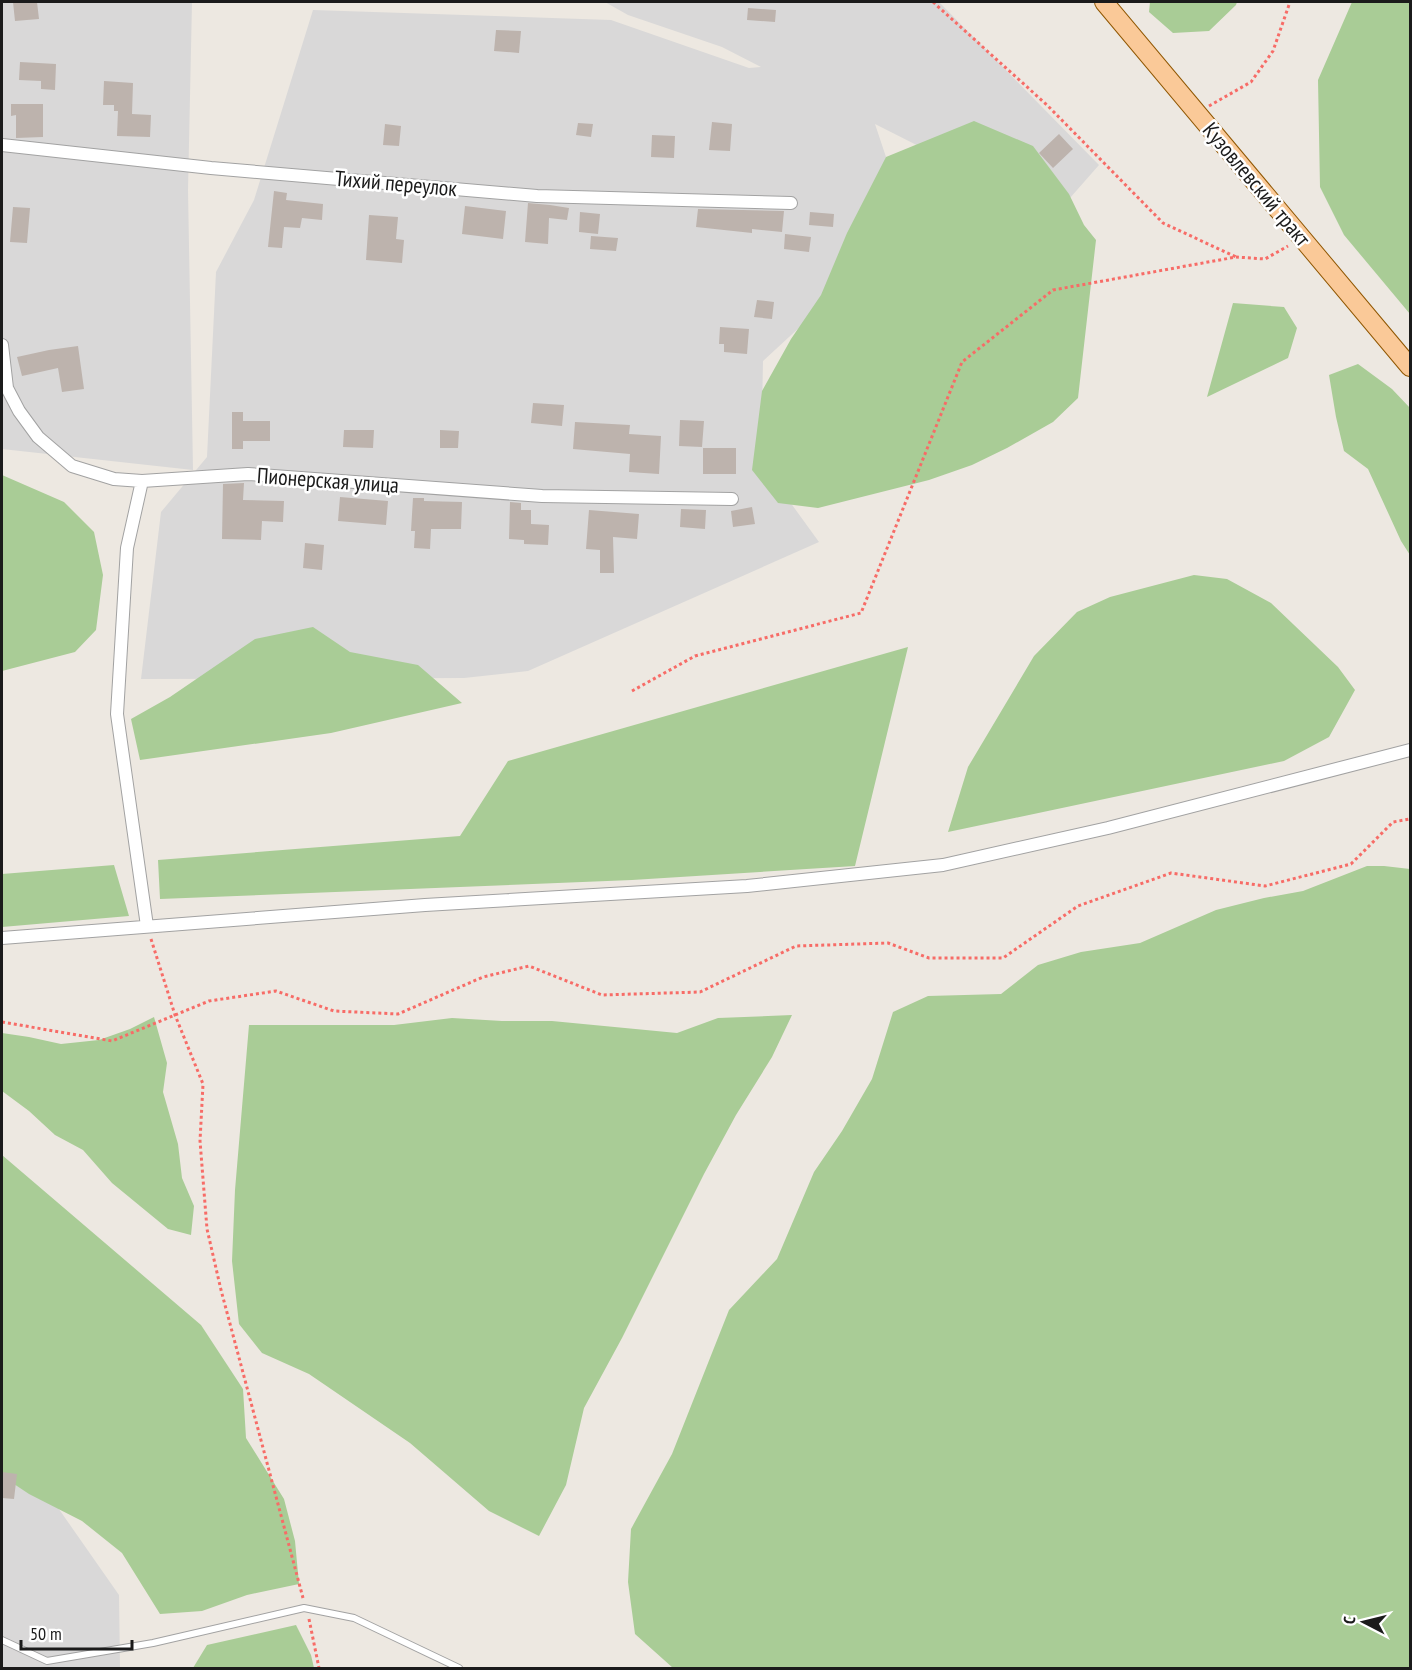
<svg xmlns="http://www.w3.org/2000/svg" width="1412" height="1670" viewBox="0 0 1412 1670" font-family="'PT Sans Narrow',sans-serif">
<rect width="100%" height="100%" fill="#ede8e1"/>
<path fill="#d9d8d8" d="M2,2H192L188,190L193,470L2,449Z
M605,2H939L1099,165L1055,215L875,124L886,157L841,289L763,361L761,462L819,542L528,671L464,678L141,679L161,512L207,457L216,272L254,200L313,10L611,20L749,68L761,67L722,47L628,15Z
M26,1462L119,1595L120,1668H2V1464Z"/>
<path fill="#a9cc96" d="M1150,2H1237L1236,5L1209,31L1173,33L1149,12Z
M1352,2H1410V314L1344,235L1320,187L1318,80Z
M974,121L1033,146L1069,194L1084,225L1096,240L1078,398L1053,422L1007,448L972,465L929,480L818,508L778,503L752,470L762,391L791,339L821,295L847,233L886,157Z
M1233,303L1284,307L1297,328L1288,358L1207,397Z
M1358,364L1392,389L1410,408V555L1401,541L1368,469L1344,451L1336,417L1329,375Z
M2,475L64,502L94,532L103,575L96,630L75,652L2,671Z
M1194,575L1227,579L1271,603L1338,667L1355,690L1329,737L1284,761L948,832L968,767L1034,656L1077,612L1110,597Z
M313,627L350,652L418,665L462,703L331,733L140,760L131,719L170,697L255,639Z
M908,647L855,866L632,880L160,899L158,860L460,836L508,761Z
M114,865L129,916L2,927V874Z
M1367,866H1384L1410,869V1668H673L635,1634L628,1582L631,1529L672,1454L729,1310L777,1259L814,1172L842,1131L872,1079L893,1012L928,996L1001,994L1038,965L1081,952L1140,943L1216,910L1264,898L1303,891Z
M792,1015L772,1057L736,1115L704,1174L622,1338L584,1408L566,1485L539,1536L489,1511L410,1443L309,1374L262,1353L239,1324L232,1261L235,1190L249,1025H394L452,1018L502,1021H552L677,1033L718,1018Z
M154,1017L167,1063L163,1092L178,1144L182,1178L194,1206L191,1235L168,1229L112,1183L83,1150L55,1135L29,1111L2,1091V1033L29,1037L61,1044L99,1040L130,1029Z
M2,1155L201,1325L243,1389L246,1438L284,1499L295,1541L299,1584L247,1595L202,1611L160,1614L122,1553L82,1521L29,1494L2,1476Z
M296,1625L311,1655L314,1668H193L207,1645Z"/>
<path fill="#bdb3ad" d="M13,2H37L39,19L15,21Z
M748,8L776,10L775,22L747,20Z
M496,30L521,31L519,53L494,51Z
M20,62L56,64L55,90L41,89V81L19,80Z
M104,81L133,83L132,114L151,115L150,137L117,136L118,111H114V105H103Z
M11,104H43V137L16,138V115L11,116Z
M712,122L732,124L730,151L709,150Z
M578,123L593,124L591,137L576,135Z
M385,124L401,126L399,146L383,145Z
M1059,134L1073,149L1053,168L1039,153Z
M652,135L675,136L674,158L651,157Z
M274,191L287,193L286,200L323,204L322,220L302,218L300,228L284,227L282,248L268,247Z
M528,203L550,205L569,208L567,220L549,218L548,244L525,242Z
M465,206L506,211L503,239L462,234Z
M13,207L30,208L27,243L10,242Z
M698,209L784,211L782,232L752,229V233L696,227Z
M580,212L600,214L598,234L579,232Z
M810,212L834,214L833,227L809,225Z
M369,215L398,217L396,239L404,240L402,263L366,260Z
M785,234L811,237L809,252L784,249Z
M591,236L618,238L616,251L590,249Z
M757,300L774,302L772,319L754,317Z
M720,327L749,329L747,354L724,352V344H719Z
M78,346L84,389L62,392L58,368L22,376L17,357L49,350Z
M533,403L564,405L562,426L531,423Z
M232,412H243V421H270V441H243V449H232Z
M680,420L704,421L702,447L679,446Z
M575,422L630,425L629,434L661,436L659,474L629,472L630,454L573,449Z
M344,430H374L373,448L343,447Z
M440,430L459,431L458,448H440Z
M703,448H736V474H703Z
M244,483L243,500L284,501L283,522L262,521L261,540L222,539L223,484Z
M340,497L388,501L386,525L338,521Z
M413,498H424V501L462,502L461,529H431L430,549L414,548L415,531H411Z
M510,502L521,503V510H531V524L549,525L548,545L524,544V540L509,539Z
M752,507L755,524L733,527L731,511Z
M681,509L706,510L705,529L680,527Z
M589,510L639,514L637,539L613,537L614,573H600V550L586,549Z
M305,543L324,545L322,570L303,568Z
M2,1472L17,1474L14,1499L2,1498Z"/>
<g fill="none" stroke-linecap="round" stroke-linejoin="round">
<defs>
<path id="lane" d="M2,1640L47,1661L153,1643L304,1608L354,1618L459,1668"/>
<path id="street" d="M2,145L211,168L537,196L791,203
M2,345L7,388L19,411L38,437L72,466L114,479L142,481L248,474L542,496L732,499
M142,481L127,548L117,714L147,926
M2,938L425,905L747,886L943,865L1108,828L1410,750"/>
<path id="primary" d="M1104,2L1410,367"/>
</defs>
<use href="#lane" stroke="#a2a2a2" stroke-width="8"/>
<use href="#street" stroke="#a2a2a2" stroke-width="14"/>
<use href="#primary" stroke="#905702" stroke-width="20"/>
<path stroke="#f76c67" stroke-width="3" stroke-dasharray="3 3" stroke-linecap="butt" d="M933,2L1047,105L1163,223L1236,257
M1209,106L1251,82L1273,51L1290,2
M632,691L695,656L861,613L962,362L1053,290L1236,257L1265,259L1288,246
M151,939L175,1015L203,1084L200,1141L207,1229L221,1290L303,1598
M2,1022L112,1041L209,1001L276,991L334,1011L398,1014L483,977L529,966L602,995L700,992L796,946L888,943L929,958H1003L1078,906L1171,873L1265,886L1351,864L1393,822L1410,819
M309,1619L319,1668"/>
<use href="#lane" stroke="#fff" stroke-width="6"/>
<use href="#street" stroke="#fff" stroke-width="12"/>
<use href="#primary" stroke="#fac998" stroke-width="18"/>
</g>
<g text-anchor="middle" stroke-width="5" stroke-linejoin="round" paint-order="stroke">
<g font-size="22" fill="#1b1b1b" stroke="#fff">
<text transform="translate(396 183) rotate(5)" y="8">Тихий переулок</text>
<text transform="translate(1257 184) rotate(50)" y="8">Кузовлевский тракт</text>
<text transform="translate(328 480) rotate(4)" y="8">Пионерская улица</text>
</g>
</g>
<rect width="1412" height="1670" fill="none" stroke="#1b1b1b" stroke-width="6"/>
<g transform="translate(1364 1622) rotate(277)" stroke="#ffffff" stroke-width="4.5" paint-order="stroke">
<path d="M0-4.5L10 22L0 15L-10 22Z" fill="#1b1b1b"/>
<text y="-9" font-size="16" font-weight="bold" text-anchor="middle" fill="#1b1b1b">С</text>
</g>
<path d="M21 1640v9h111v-9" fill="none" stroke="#1b1b1b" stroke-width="3"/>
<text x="30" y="1640" font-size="18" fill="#1b1b1b" stroke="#ffffff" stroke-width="4.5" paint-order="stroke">50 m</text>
</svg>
